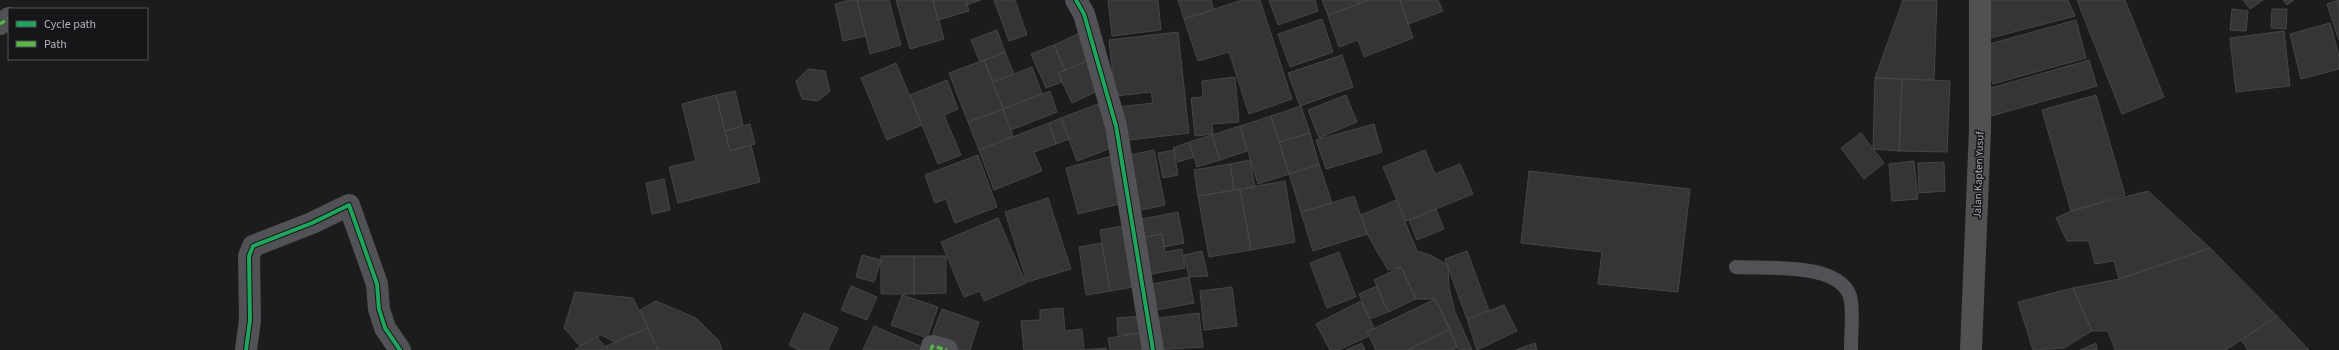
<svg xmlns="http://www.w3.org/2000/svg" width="2339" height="350" viewBox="0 0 2339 350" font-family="'Source Sans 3',sans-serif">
<rect width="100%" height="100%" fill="#1c1c1c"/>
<path fill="#353536" stroke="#454648" d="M850,0H857L866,36L843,41L835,4Z
M857,0H889L901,45L870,54Z
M896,0H933L944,39L910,49Z
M933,0H966L969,11L938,20Z
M966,0H981L967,5Z
M994,0H1015L1027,35L1009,41Z
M1108,0H1158L1161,30L1112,36Z
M1178,0H1211L1214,10L1184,19Z
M1242,0H1260L1292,99L1249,114L1229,52L1198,61L1184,19Z
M1269,0H1315L1318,11L1278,25Z
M1322,0H1357L1359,4L1328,15Z
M1357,0H1369L1359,4Z
M1369,0H1400L1413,38L1364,57L1358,40L1339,47L1328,15Z
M1400,0H1438L1443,11L1408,24Z
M1903,0H1937L1934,80L1875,78Z
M1985,0H2068L2075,16L1983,40Z
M2077,0H2125L2164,97L2122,114Z
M2243,0H2263L2250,9Z
M2283,0H2294L2287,5Z
M2339,0V40L2327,4Z
M2232,9L2248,11L2246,31L2230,30Z
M2272,9H2287L2286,29L2271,28Z
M1322,19L1333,52L1290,67L1278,34Z
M2076,20L2086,58L1993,84L1982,46Z
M2330,23L2339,56V69L2301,79L2290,34Z
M997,30L1005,52L980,62L971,40Z
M2284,31L2290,86L2236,92L2230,38Z
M1178,32L1189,133L1122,141L1118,107L1153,103L1151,92L1115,96L1109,40Z
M1080,33L1091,59L1065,70L1054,45Z
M1054,45L1065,70L1058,73L1062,82L1046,88L1031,54Z
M1005,52L1014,74L993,82L984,60Z
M1342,55L1353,87L1300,106L1288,73Z
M1091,59L1104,88L1072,103L1058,73Z
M984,60L1003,109L968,122L949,73Z
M2089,60L2097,86L1991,116L1984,90Z
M896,63L922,125L887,140L861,78Z
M1032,67L1042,94L1003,109L993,82Z
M808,69L825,71L830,91L818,101L802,99L796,81Z
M1235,77L1239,122L1212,124L1213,134L1195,136L1191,98L1203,97L1202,81Z
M1875,78L1902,79L1899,151L1873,149Z
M1902,79L1950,81L1947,152L1899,151Z
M947,80L958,109L944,115L961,155L938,164L910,95Z
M735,91L743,125L725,131L716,95Z
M1050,91L1057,112L1011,130L1003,109Z
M716,95L730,151L751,145L760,182L678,203L669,167L696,161L682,104Z
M1346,95L1357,122L1319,138L1308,110Z
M2096,95L2125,195L2071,211L2042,110Z
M1098,104L1114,147L1077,161L1061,118Z
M1301,106L1310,133L1279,142L1271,116Z
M1003,109L1013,136L979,150L968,122Z
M1271,116L1289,174L1258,184L1240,126Z
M1061,118L1069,139L1056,144L1049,123Z
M1049,123L1056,144L1034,152L1042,171L994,190L979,150Z
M750,124L755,144L730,151L725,131Z
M1374,124L1382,152L1326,169L1316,140Z
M1240,126L1247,151L1220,160L1212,135Z
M1310,133L1319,164L1289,174L1279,142Z
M1861,133L1884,163L1864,179L1841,148Z
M1212,135L1220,160L1197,167L1189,142Z
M1189,142L1194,157L1178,162L1173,148Z
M1154,150L1165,205L1136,211L1125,156Z
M1174,150L1178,175L1163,178L1158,153Z
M1425,150L1435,174L1460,164L1473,194L1406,221L1383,167Z
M978,155L997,207L955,223L946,199L935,203L925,175Z
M1116,155L1127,202L1078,214L1066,168Z
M1250,160L1255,187L1234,190L1230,164Z
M1914,161L1918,199L1892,201L1889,164Z
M1944,162L1945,191L1919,193L1918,163Z
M1230,164L1234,190L1198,196L1194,170Z
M1319,164L1332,203L1301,212L1289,174Z
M1529,171L1690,189L1678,292L1598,284L1602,252L1521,243Z
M664,179L670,210L652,214L646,183Z
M1285,181L1295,242L1251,250L1240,189Z
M1240,189L1251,250L1209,257L1198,196Z
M2148,191L2210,248L2119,279L2114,261L2095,264L2089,241H2067L2056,218L2071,211Z
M1354,196L1367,234L1313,251L1301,212Z
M1048,198L1071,269L1027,282L1005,212Z
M1396,200L1417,251L1430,255L1448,265L1449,288L1455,312L1472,350H1459L1435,299H1416L1401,267L1388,270L1367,234L1361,215Z
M1436,209L1444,229L1417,240L1409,220Z
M1178,212L1184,243L1164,247L1162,234L1140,238L1137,220Z
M998,218L1026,283L984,301L980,291L964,297L941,242Z
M1130,225L1139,286L1110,291L1100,230Z
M1162,234L1165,252L1182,249L1185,268L1146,275L1140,238Z
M1102,243L1110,291L1086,295L1079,247Z
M2210,248L2277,316L2226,350H2115L2108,331H2092L2073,288L2119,279Z
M1202,251L1208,276L1189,277L1184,255Z
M1467,251L1489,311L1467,319L1445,259Z
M1339,252L1356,297L1327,308L1310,263Z
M862,255L881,260L874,282L856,277Z
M881,256H914V294H881Z
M914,256H946V293L914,294Z
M1401,267L1416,299L1388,312L1374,280Z
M1189,277L1194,303L1156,310L1152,284Z
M851,286L877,297L867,320L841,310Z
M1377,286L1388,312L1370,319L1359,294Z
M1232,287L1237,326L1204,330L1200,291Z
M2073,288L2092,331L2064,348L2033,350L2018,302Z
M575,292L633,298L648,328L615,342L601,335L580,346L564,328Z
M902,295L938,307L927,338L891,325Z
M1435,299L1450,329L1407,350H1376L1367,332Z
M656,301L696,318L719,341L722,350H658L640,310Z
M1361,301L1374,328L1367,332L1369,336L1339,350H1330L1316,324Z
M1504,305L1517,331L1477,350L1467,319Z
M1063,308L1065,331L1082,329L1084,350H1024L1021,321L1040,320V310Z
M942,309L979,322L970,350L927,349Z
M804,313L838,328L828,350H799L789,345Z
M1199,313L1203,347L1155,350L1151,319Z
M1143,316L1144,333L1118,335L1117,318Z
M2277,316L2309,350H2248L2241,340Z
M874,326L927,349V350H863Z
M648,328L658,350H608L606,346Z
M1450,329L1457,348L1452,350H1407Z
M1144,333L1147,350H1110L1108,338Z
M597,337L608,350H575L580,346Z
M1362,343L1365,350H1346Z
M1535,343L1537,350H1516Z
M2096,343L2097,350H2080Z
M1106,348L1107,350H1084Z"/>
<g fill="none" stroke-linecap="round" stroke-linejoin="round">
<path stroke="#515255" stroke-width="14" d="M1736,267C1766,269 1845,261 1851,301C1853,317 1851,334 1851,350"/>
<path stroke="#515255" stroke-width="22" d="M1076,0L1084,14L1116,126L1153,350
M0,24L9,18
M246,350L250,320L249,256L253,246L312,223L349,205L377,284L379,309L385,328L400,350
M931,350L932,346L947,350"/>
<path stroke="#505152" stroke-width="22" d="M1971,350L1980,129V0"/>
<path stroke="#58b947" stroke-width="3" stroke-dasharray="6 3" stroke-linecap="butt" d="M0,24L9,18
M931,350L932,346L947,350"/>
<defs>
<path id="cycleway" d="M1076,0L1084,14L1116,126L1153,350
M246,350L250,320L249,256L253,246L312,223L349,205L377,284L379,309L385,328L400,350"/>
</defs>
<use href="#cycleway" stroke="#161618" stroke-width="6"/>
<use href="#cycleway" stroke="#20a55d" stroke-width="4"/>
</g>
<g text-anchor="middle" stroke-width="3" stroke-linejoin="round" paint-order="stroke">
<g font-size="11" fill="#afb4bb" stroke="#161618">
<text transform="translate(1978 175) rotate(-88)" y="4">Jalan Kapten Yusuf</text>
</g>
</g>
<rect x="8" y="8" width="140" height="52" fill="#161618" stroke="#535559"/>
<rect x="16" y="21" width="20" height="6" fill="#20a55d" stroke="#535559"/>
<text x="44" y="28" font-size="12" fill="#afb4bb">Cycle path</text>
<rect x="16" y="41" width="20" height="6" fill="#58b947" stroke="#535559"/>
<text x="44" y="48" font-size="12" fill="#afb4bb">Path</text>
</svg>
